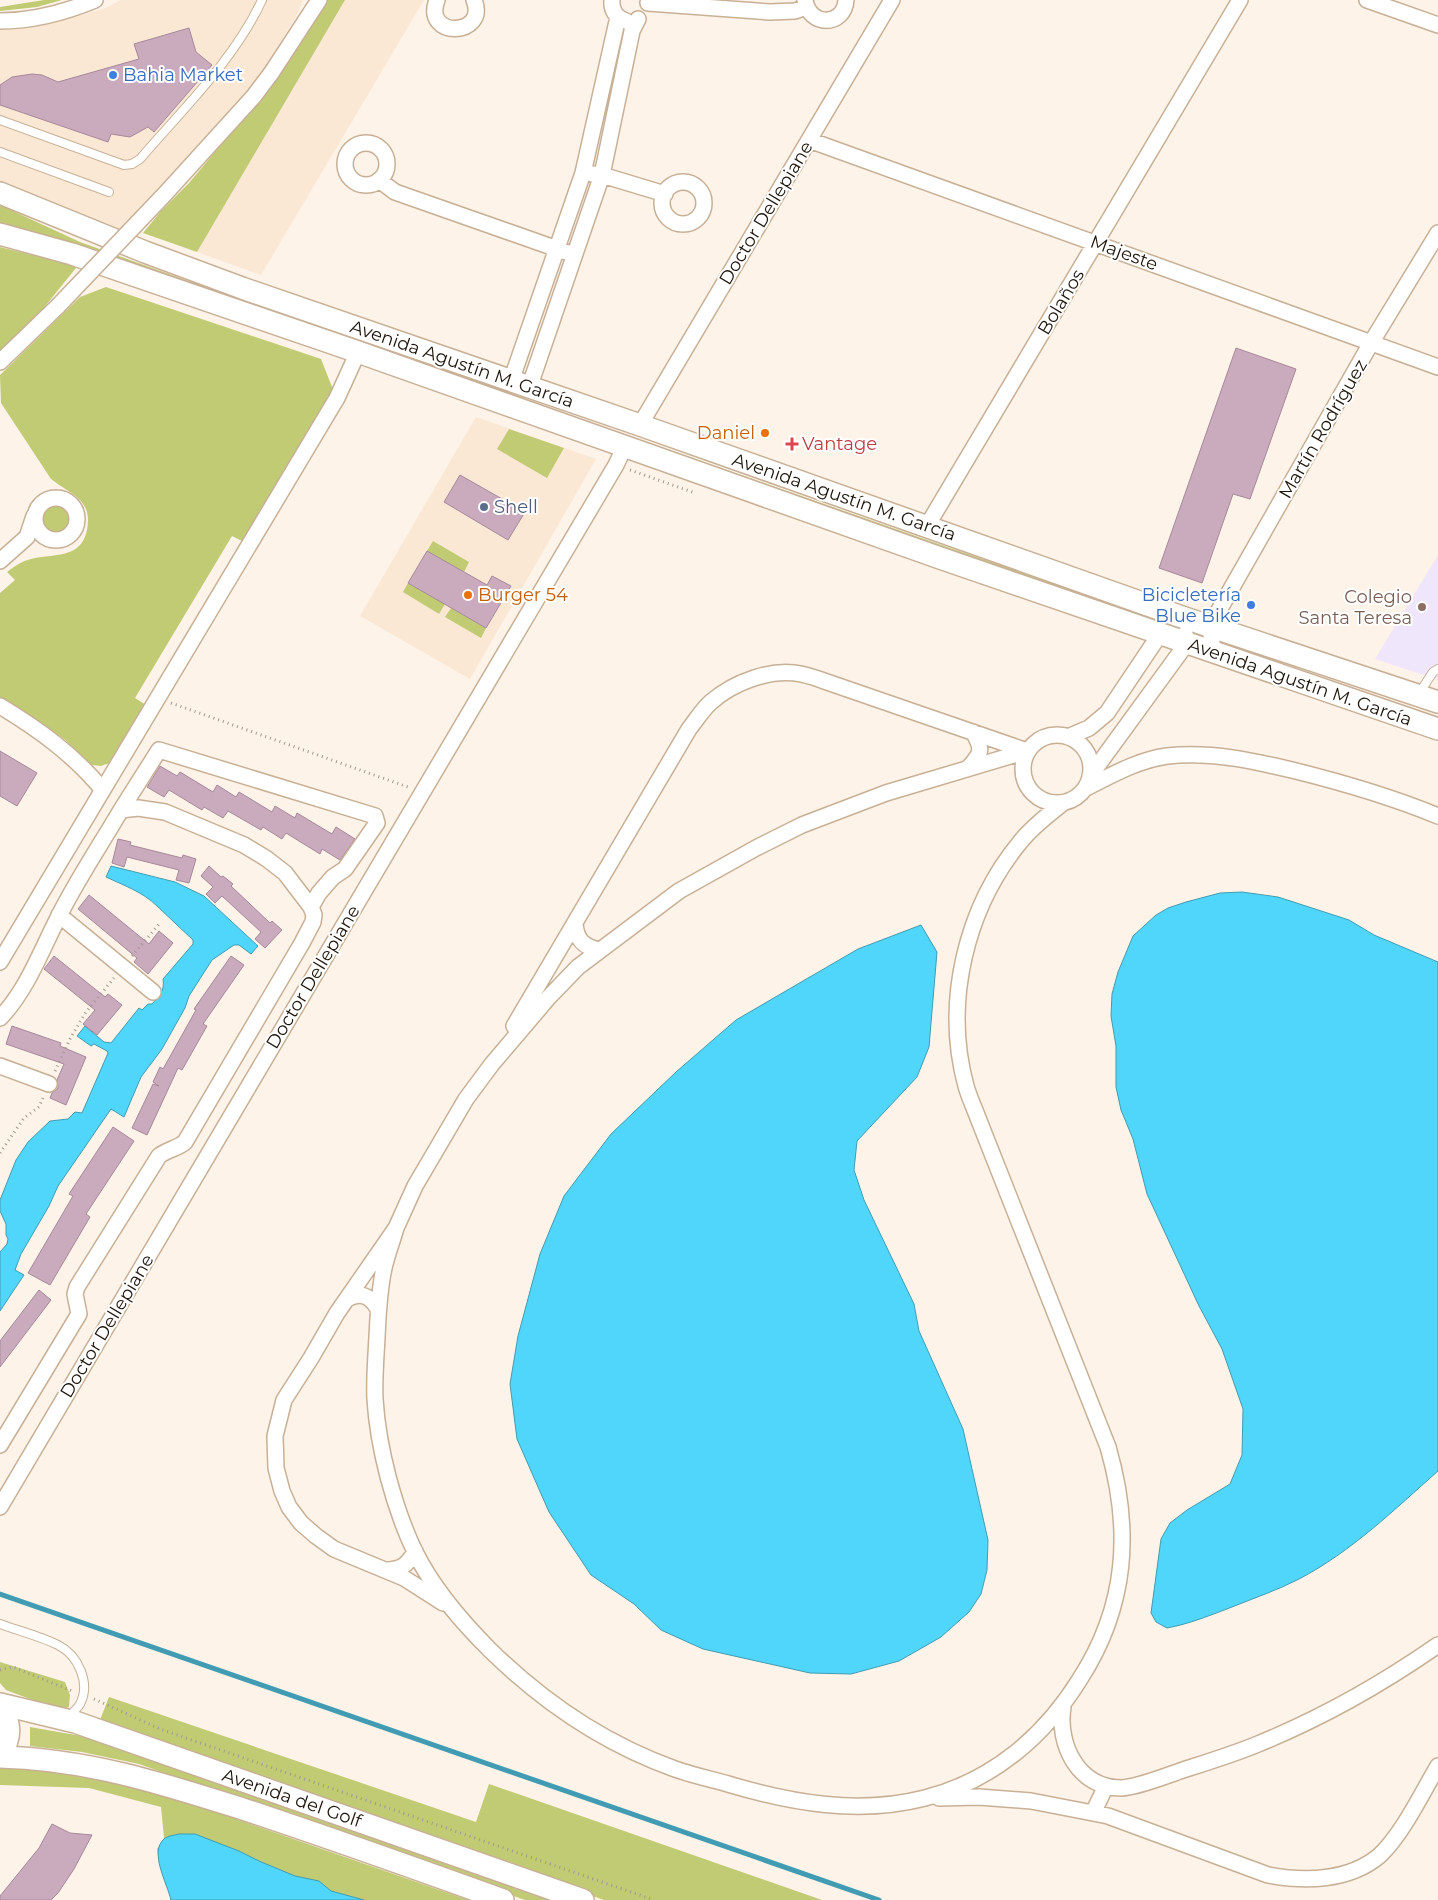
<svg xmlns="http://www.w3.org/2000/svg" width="1438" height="1900" viewBox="0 0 1438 1900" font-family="Montserrat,sans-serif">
<rect width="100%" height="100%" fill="#fdf3e8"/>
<path fill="#fae8d4" d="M121,0H303L298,13L264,69L240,102L114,236L0,184V29L41,26L106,8Z
M345,0H424L261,275L197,252Z
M476,417L596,459L470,679L360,616Z"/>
<path fill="#f0e6fb" d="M1438,555V680L1375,659Z"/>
<path fill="#c0cb74" d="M44,0H62L37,7L0,11V7Z
M322,0H345L197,252L143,233L161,211L189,183L261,97Z
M0,205L80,242L233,297L947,547L1174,624L1176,633L0,227Z
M0,247L72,265L76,268L38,315L0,351Z
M106,287L321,359L334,392L244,542L232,536L135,698L146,705L112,762L101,766L92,765L64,739L26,713L0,699V593L15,580L7,572C15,566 22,561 31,559C53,553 81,560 87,530C93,499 71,495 51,479L1,403L0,375L80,297Z
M509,429L564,448L547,478L497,449Z
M40 519a15 15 0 1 1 30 0a15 15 0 1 1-30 0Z
M433,541L469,562L464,572L427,551Z
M408,583L445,604L439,614L403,592Z
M451,608L486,628L481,638L445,617Z
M0,1662L65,1682L70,1695L69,1707L59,1710L6,1690L0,1683Z
M109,1697L476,1822L489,1784L822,1900H604L100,1720Z
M30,1727L81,1736L548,1900H525L139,1764L82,1752L30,1746Z
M24,1766L99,1777L176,1798L468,1900H171L168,1887L159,1863L157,1849L164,1838L161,1807L89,1788L0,1785V1767Z"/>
<path fill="#50d6fb" stroke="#419cb3" d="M111,866L175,882L204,896L258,946L251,954L239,945H234L212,960L189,996L185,1008L162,1049L141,1077L124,1117L111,1109L58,1186L49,1206L21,1254L15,1270L24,1275L0,1311V1252L7,1244L8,1239L6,1235V1224L0,1211V1200L16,1160L28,1142L50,1121L68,1119L75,1112L82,1113L108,1053L107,1051L94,1044L91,1046L77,1036L85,1026L104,1042L111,1043L139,1008L142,1010L148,1004H152C159,996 165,991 163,979L193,944V940C181,929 169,917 157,906C143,892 123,885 106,877Z
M1242,892L1278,897L1349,920L1374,935L1438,962V1471C1395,1509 1351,1552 1299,1579C1278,1590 1254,1598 1232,1607C1211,1615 1189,1624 1167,1628L1156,1622L1151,1613L1161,1539L1170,1523L1187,1510L1230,1484L1242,1455L1243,1409L1222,1349L1199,1306L1147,1194L1133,1139L1121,1110L1116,1087V1046L1111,1016L1112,994L1118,972L1133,936L1156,915L1168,908L1186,902L1220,893Z
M921,925L937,952L929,1047L917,1077L857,1141L854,1170L864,1200L914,1304L919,1331L963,1429L988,1540L987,1570L981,1594L969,1612L941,1637L899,1661L851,1674L810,1673L703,1649L661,1630L634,1604L591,1575L549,1512L517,1439L510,1384L518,1336L540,1254L564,1196L611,1134L676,1072L736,1020L858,949Z
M179,1834H195L239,1851L259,1861L295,1876L319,1881L331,1891L364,1900H171C167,1883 149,1852 164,1839C167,1836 175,1835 179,1834Z"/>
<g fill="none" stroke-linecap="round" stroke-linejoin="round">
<path stroke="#419cb3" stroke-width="5" d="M0,1594L879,1900"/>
</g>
<path fill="#caabbe" stroke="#a7889b" d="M189,28L196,52L212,65L154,132L148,127L130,137L111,134L108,142L0,105V85L12,77L32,74L42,75L58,82L139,59L134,44Z
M1236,348L1296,369L1250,499L1233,494L1202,583L1159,568Z
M460,475L525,512L508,540L444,502Z
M427,551L487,585L492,576L511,586L486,628L408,583Z
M0,751L37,773L17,806L0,796Z
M160,766L177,776L180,772L213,792L217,785L236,797L239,792L272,812L275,806L295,818L297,813L332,834L336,827L355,839L340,860L322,849L320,854L286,833L282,839L263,827L261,830L228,811L223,818L204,807L202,810L169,790L164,797L147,787Z
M118,839L131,842L130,845L182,858L183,855L196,859L189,883L176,880L179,870L127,857L124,867L112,863Z
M209,866L221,877L223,876L233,884L231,886L270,923L272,921L282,930L265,948L255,939L261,932L222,896L215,903L206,894L213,887L201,876Z
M89,895L149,944L159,931L173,943L148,974L134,962L137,958L78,909Z
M54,956L105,997L108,994L122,1005L97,1035L83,1024L95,1010L44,969Z
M231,956L244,965L203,1024L207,1026L182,1070L178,1068L147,1135L132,1128L153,1084L159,1086L153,1082L160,1067L163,1069L196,1010L194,1009Z
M12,1026L61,1043L60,1046L86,1057L66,1105L50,1098L52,1093L58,1088L57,1080L64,1064L6,1044Z
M113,1127L134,1141L86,1214L90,1217L50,1285L28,1273L73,1196L69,1194Z
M39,1290L51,1300L0,1367V1341Z
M52,1824L70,1833L92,1835L74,1869L58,1893L51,1900H0V1896L39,1848Z"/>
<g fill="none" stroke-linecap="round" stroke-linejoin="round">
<defs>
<path id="lane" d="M0,120L124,165L132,164L140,159C182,110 235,59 262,0
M0,152L109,192
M1418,695L1433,672L1438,669
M0,1624C19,1631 40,1636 58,1645C78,1655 91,1683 80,1704C77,1709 71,1714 67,1719"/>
<path id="street" d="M437,0C422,39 489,37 474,0
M612,0C611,10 616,18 626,21
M805,0C809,27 844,27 846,0
M1367,0L1438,25
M648,3L770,12L795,11L806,7
M0,21C32,21 66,12 95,0
M809,140L1438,367
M345 164a21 21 0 1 1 42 0a21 21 0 1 1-42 0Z
M592,174L602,175L665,194
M379,180L395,192L566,252
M662 203a21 21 0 1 1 42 0a21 21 0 1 1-42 0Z
M164,195L254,96L272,72L319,0
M0,362L58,306
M511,381L583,173L618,17
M529,388L602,175L632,31L638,19
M640,425L892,0
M35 519a21 21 0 1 1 42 0a21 21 0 1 1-42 0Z
M927,526L1240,0
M0,561L27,537L34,516
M1213,652L1210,626L1371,343L1438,233
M0,706C38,729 73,754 102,789
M1023 769a34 34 0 1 1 68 0a34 34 0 1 1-68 0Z
M1068,737L1089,728L1107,713L1160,634
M969,767C982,753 983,749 973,732
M1090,776L1187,643L1185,634
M1086,788C1112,775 1138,760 1167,756C1211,751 1254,761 1296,771C1344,783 1392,797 1438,816
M121,810L159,750L375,816L377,823L345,869L333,877L319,893L311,907
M59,915L153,992
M575,923C576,940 584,947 599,950
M0,962L337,398L358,352
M0,1018C28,989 42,948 61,912C79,877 101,844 121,810L138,808L165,812L244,845L267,859L285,873L311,907L314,915L313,922L302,943L185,1142C177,1149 168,1149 159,1156L77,1287L75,1294L79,1314L0,1445
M514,1026L689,729C696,720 703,709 711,702C734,682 771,668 801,674C810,676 819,679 827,682L1027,751
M0,1066L49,1084
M396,1228C392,1242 387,1255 384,1268C379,1291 378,1314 377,1337C376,1357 374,1379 375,1399C378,1448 394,1508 415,1552C434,1590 461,1621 490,1650C543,1702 605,1744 675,1769C692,1775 710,1779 728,1784C792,1803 859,1815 925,1798C992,1781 1044,1737 1080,1679C1127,1606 1132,1530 1108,1447L978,1118C974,1107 969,1097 966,1086C943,1002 966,907 1021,841C1033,826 1048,815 1063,803
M347,1299C360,1291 371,1296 378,1309
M0,1507L616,465L625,446
M385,1570C401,1570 408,1565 415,1551
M443,1603L404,1578L334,1549L316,1536L301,1523L289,1507L282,1491L276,1468L275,1436L284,1400L311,1358L337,1313L396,1228L415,1186L466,1099L492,1064L549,997L578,967L679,891L756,848L802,825L886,793L1027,751
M1063,1707C1057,1744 1078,1788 1121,1788C1139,1787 1165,1776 1183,1770C1208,1762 1234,1754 1258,1744C1322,1718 1382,1684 1438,1645
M939,1798L979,1797L1031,1801L1093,1813L1108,1816L1268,1875C1305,1882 1349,1881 1379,1856C1402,1835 1422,1793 1438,1766
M1093,1813L1106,1786"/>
<path id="secondary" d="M0,193L145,252L242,288L640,425L1179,616L1438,702
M0,234L72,254L358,352L940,558L1438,729
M0,1704L75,1722L583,1900
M0,1757C86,1759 161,1783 243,1809C330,1838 417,1869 503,1900
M0,1757C12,1735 11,1726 1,1704"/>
</defs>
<use href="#lane" stroke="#c8b096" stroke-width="10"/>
<use href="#street" stroke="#c8b096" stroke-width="18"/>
<use href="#secondary" stroke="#c8b096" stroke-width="24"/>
<path stroke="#a2998e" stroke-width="3" stroke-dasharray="1 4" stroke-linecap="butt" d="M630,470L695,493
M171,703L408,787
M132,956L160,923
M55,1071L71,1037L86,1012L114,978
M0,1153L24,1118L39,1107L43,1098
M0,1670L13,1667L72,1691
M94,1699L160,1729L654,1900"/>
<use href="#lane" stroke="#fff" stroke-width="8"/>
<use href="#street" stroke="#fff" stroke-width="15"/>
<use href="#secondary" stroke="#fff" stroke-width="21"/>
<defs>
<path id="street-bridge" d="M58,306L164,195"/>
</defs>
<use href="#street-bridge" stroke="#c8b096" stroke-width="18" stroke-linecap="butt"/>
<use href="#street-bridge" stroke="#fff" stroke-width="15"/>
</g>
<g fill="#3f7fe0" stroke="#fff" stroke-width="2">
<circle cx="113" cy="75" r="5"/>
<circle cx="1251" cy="605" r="5"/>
</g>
<g fill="#e8710a" stroke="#fff" stroke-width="2">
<circle cx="765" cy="433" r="5"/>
<circle cx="468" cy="595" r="5"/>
</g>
<path fill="#e0444e" stroke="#fff" stroke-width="2" d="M789.5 436.5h5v5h5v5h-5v5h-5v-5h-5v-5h5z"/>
<circle fill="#5c6f8a" stroke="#fff" stroke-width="2" cx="484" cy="507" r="5"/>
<circle fill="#8d6e63" stroke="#fff" stroke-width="2" cx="1422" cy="607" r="5"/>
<g text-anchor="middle" stroke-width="4" stroke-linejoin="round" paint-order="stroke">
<g font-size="18" fill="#366cbe" stroke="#fff" text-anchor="start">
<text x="123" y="81">Bahia Market</text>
<text x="1241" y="601" text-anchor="end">Bicicletería<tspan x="1241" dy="21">Blue Bike</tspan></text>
</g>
<g font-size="18" fill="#1d150b" stroke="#fff">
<text transform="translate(766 213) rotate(-59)" y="6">Doctor Dellepiane</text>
<text transform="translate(1124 253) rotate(20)" y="6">Majeste</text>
<text transform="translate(1061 302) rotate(-59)" y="6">Bolaños</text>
<text transform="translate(462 364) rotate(19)" y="6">Avenida Agustín M. García</text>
<text transform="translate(1323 429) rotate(-60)" y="6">Martín Rodríguez</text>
<text transform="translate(844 497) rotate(19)" y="6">Avenida Agustín M. García</text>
<text transform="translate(1300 682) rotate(19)" y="6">Avenida Agustín M. García</text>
<text transform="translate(313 977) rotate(-59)" y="6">Doctor Dellepiane</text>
<text transform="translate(107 1326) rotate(-59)" y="6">Doctor Dellepiane</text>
<text transform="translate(292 1798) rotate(19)" y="6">Avenida del Golf</text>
</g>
<g font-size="18" fill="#c56008" stroke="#fff" text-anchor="end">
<text x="755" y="439">Daniel</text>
<text x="478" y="601" text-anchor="start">Burger 54</text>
</g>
<g font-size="18" fill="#be3a42" stroke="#fff" text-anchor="start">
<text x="802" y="450">Vantage</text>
</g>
<g font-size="18" fill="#4e5e75" stroke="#fff" text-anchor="start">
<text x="494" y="513">Shell</text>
</g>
<g font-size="18" fill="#785e54" stroke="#fff" text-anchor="end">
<text x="1412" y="603">Colegio<tspan x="1412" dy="21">Santa Teresa</tspan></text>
</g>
</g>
</svg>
